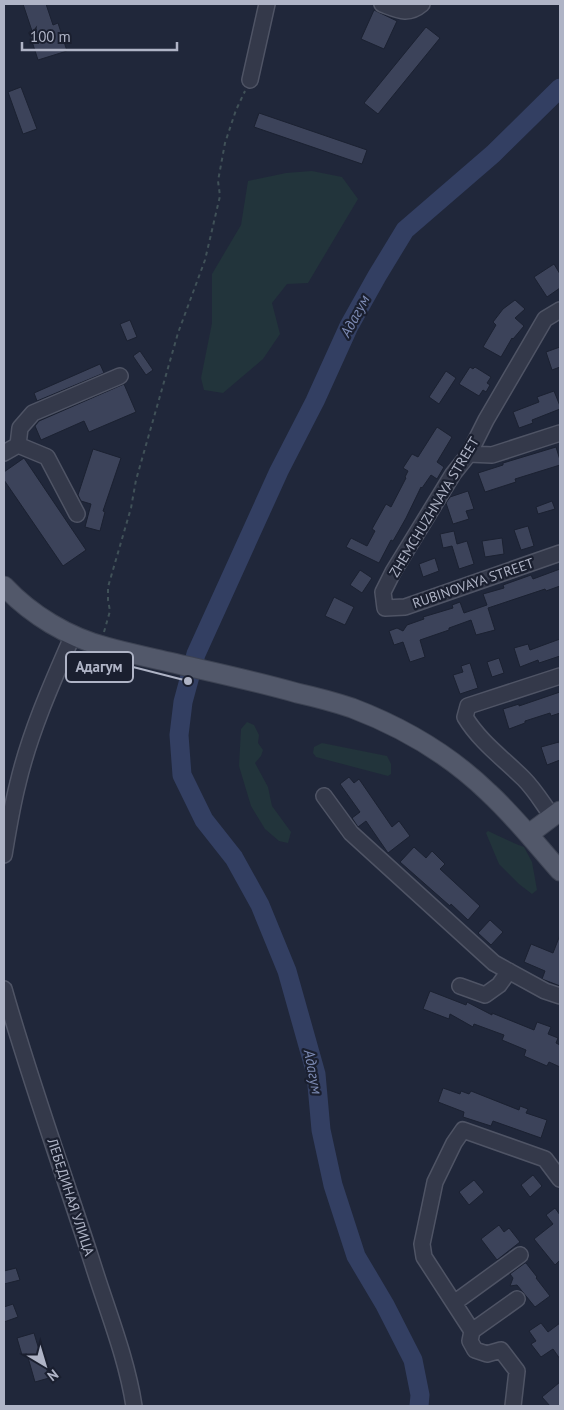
<svg xmlns="http://www.w3.org/2000/svg" width="564" height="1410" viewBox="0 0 564 1410" font-family="'PT Sans',sans-serif">
<rect width="100%" height="100%" fill="#20273a"/>
<path fill="#22343b" d="M312,171L342,177L358,199L308,283L287,284L272,303L280,334L263,359L223,393L204,390L201,378L212,323V274L241,225L248,181L286,173Z
M247,722L254,725L259,735L258,743L263,750L261,756L255,763L268,787L272,806L291,832L288,843L279,841L265,829L251,806L239,766L241,729Z
M322,743L387,756L391,764V774L388,776L316,757L313,753L314,747Z
M488,831L516,844L524,847L532,862L537,890L532,894L519,884L499,864L486,833Z"/>
<g fill="none" stroke-linecap="round" stroke-linejoin="round">
<path stroke="#333f62" stroke-width="19" d="M419,1406L420,1395L413,1360L385,1305L356,1256L333,1185L321,1130L316,1074L287,971L260,905L234,858L204,820L182,775L179,735L183,702L196,654L279,471L315,401L349,326L377,276L405,230L493,154L560,88"/>
</g>
<path fill="#3c435a" stroke="#1b2131" d="M23,4H46L53,25L58,23L67,51L38,60L29,32L32,31Z
M374,10L397,21L384,49L361,39Z
M426,27L440,38L378,114L364,103Z
M21,87L37,129L23,134L8,92Z
M259,113L367,150L362,164L254,127Z
M554,264L560,274V288L547,297L534,277Z
M515,300L525,309L515,318L524,326L513,339L512,338L501,357L483,347L496,325L493,322L503,309Z
M130,320L137,337L127,341L120,324Z
M560,347V367L552,370L546,352Z
M140,351L153,370L146,375L133,356Z
M100,364L104,373L37,401L34,393Z
M470,367L473,369L475,367L491,377L487,383L490,385L486,392L483,390L479,396L459,384Z
M446,371L456,378L439,404L429,397Z
M124,384L136,412L89,432L84,421L41,440L35,426L39,421Z
M554,391L560,406V409L532,420L533,423L519,428L513,412L539,402L537,397Z
M437,427L452,437L437,462L444,467L437,479L431,475L422,488L421,487L406,518L393,541L391,540L379,563L346,547L351,538L367,546L375,531L372,529L386,504L391,507L406,478L405,477L408,471L403,468L412,454L418,457Z
M556,447L560,460V465L515,479L516,482L485,492L478,473L503,465V463Z
M93,449L121,458L103,511L105,512L100,531L85,527L91,504L81,501L78,495Z
M24,458L86,550L63,566L4,480V472Z
M468,491L474,509L466,511L469,519L453,524L446,503L450,497Z
M552,501L555,509L538,514L536,507Z
M528,526L534,546L521,550L514,530Z
M454,531L457,544L467,541L474,564L459,569L452,546L443,548L440,534Z
M502,538L504,554L485,557L482,541Z
M435,558L439,571L423,577L419,564Z
M560,569V586L546,591L545,589L488,608L495,630L476,635L471,620L449,628V630L420,640L425,657L410,662L403,642L394,645L389,631L397,628L403,631L407,625L424,619L423,617L453,608L452,605L460,602L464,613L487,605L483,594L504,588L503,585L531,575L533,579Z
M360,570L372,578L362,593L350,585Z
M334,597L354,607L345,625L325,616Z
M560,639V656L539,663L538,660L520,667L514,648L528,644L530,650Z
M499,658L504,673L492,677L487,662Z
M470,663L478,688L460,694L453,675L463,672L461,666Z
M560,692V713L551,716L550,713L525,721V723L509,729L503,709L519,704V706Z
M559,742L560,746V760L547,765L541,747Z
M349,777L354,783L359,779L392,827L399,821L410,836L388,853L366,821L358,827L352,818L360,812L340,784Z
M414,847L426,858L432,851L445,864L440,869L480,906L468,920L451,904L450,906L400,862Z
M490,920L503,932L491,945L478,933Z
M560,935V986L542,979L545,971L524,962L531,944L553,953Z
M430,991L466,1005L467,1002L492,1015V1013L534,1030L537,1022L551,1027L548,1034L558,1038L556,1043L560,1045V1067L549,1062L547,1066L524,1056L526,1050L502,1040L504,1035L474,1024L473,1027L450,1014L449,1019L423,1009Z
M443,1088L460,1094L461,1091L469,1094L471,1091L519,1110L520,1106L528,1109L526,1113L547,1120L541,1138L493,1121L491,1126L463,1117L464,1112L438,1102Z
M533,1175L542,1186L530,1197L521,1185Z
M474,1180L484,1192L469,1205L459,1192Z
M555,1208L560,1215V1260L555,1265L534,1239L553,1224L546,1215Z
M499,1225L504,1232L509,1228L520,1242L497,1260L481,1239Z
M525,1263H526L537,1277L536,1278L550,1296L535,1307L517,1285L510,1286L513,1278L510,1274Z
M16,1268L20,1280L4,1284V1271Z
M13,1304L18,1317L4,1322V1307Z
M541,1323L548,1332L560,1323V1359L553,1349L541,1357L531,1344L536,1341L529,1331Z
M34,1333L43,1363L45,1362L49,1378L35,1382L27,1354L22,1355L17,1338Z
M560,1382V1406H550L542,1397Z"/>
<g fill="none" stroke-linecap="round" stroke-linejoin="round">
<defs>
<path id="minor" d="M382,4C398,10 408,16 422,4
M250,80L267,4
M560,310L545,319L486,420L469,454L453,474L393,572L383,592L385,608L405,607L560,553
M18,445L20,428L33,413L120,376
M4,453L18,445L47,457L77,514
M469,454L492,455L560,433
M324,796L351,833L494,963L545,991L560,996
M552,816C543,804 535,790 524,779C504,759 480,742 465,717L468,706L560,676
M4,855C8,831 12,806 18,783C30,732 52,683 73,635
M460,986L485,995L499,985L509,971
M4,989C31,1084 65,1177 95,1271C109,1315 127,1360 134,1406
M454,1303L520,1255
M472,1331L517,1299
M513,1406L517,1371L501,1350L487,1354L475,1350L470,1341L472,1331L424,1257L422,1244L435,1182L454,1143L463,1130L545,1159L560,1179"/>
<path id="major" d="M4,586C31,615 68,637 106,647C127,653 148,657 169,662C212,672 255,681 297,693C315,697 334,702 352,708C402,727 451,756 489,793C515,817 537,845 560,871
M529,834L560,811"/>
</defs>
<use href="#minor" stroke="#4f5465" stroke-width="18"/>
<use href="#major" stroke="#3d4353" stroke-width="21"/>
<path stroke="#405158" stroke-width="2" stroke-dasharray="4 4" stroke-linecap="butt" d="M104,632L110,611L108,600V587L131,508L136,480L178,333L205,260L220,196L218,181L225,143L236,110L245,91"/>
<use href="#minor" stroke="#34394a" stroke-width="15"/>
<use href="#major" stroke="#52586a" stroke-width="19"/>
</g>
<g text-anchor="middle" stroke-width="4.5" stroke-linejoin="round" paint-order="stroke">
<g font-size="14" fill="#afb4c6" stroke="#1a1f2f">
<text transform="translate(434 507) rotate(-59)" y="5">ZHEMCHUZHNAYA STREET</text>
<text transform="translate(473 583) rotate(-19)" y="5">RUBINOVAYA STREET</text>
<text transform="translate(71 1197) rotate(72)" y="5">ЛЕБЕДИНАЯ УЛИЦА</text>
</g>
<g font-size="15" font-style="italic" fill="#7d8bb4" stroke="#1a1f2f">
<text transform="translate(355 316) rotate(-62)" y="5">Адагум</text>
<text transform="translate(313 1072) rotate(79)" y="5">Адагум</text>
</g>
</g>
<path fill="none" stroke="#afb4c6" stroke-width="2" d="M188 681L133 667"/>
<circle fill="#afb4c6" stroke="#1a1f2f" stroke-width="2" cx="188" cy="681" r="5"/>
<rect fill="#1a1f2f" stroke="#afb4c6" stroke-width="2" x="66" y="652" width="67" height="30" rx="5"/>
<g font-size="15" text-anchor="middle" font-weight="bold" fill="#afb4c6">
<text x="99" y="672">Адагум</text>
</g>
<rect width="564" height="1410" fill="none" stroke="#afb4c6" stroke-width="10"/>
<g transform="translate(45 1365) rotate(142)" stroke="#1a1f2f" stroke-width="4" paint-order="stroke">
<path d="M0-4L9 19L0 12L-9 19Z" fill="#afb4c6"/>
<text y="-8" font-size="14" font-weight="bold" text-anchor="middle" fill="#afb4c6">N</text>
</g>
<path d="M22 42v8h155v-8" fill="none" stroke="#afb4c6" stroke-width="2.5"/>
<text x="30" y="42" font-size="15" fill="#afb4c6" stroke="#1a1f2f" stroke-width="4" paint-order="stroke">100 m</text>
</svg>
